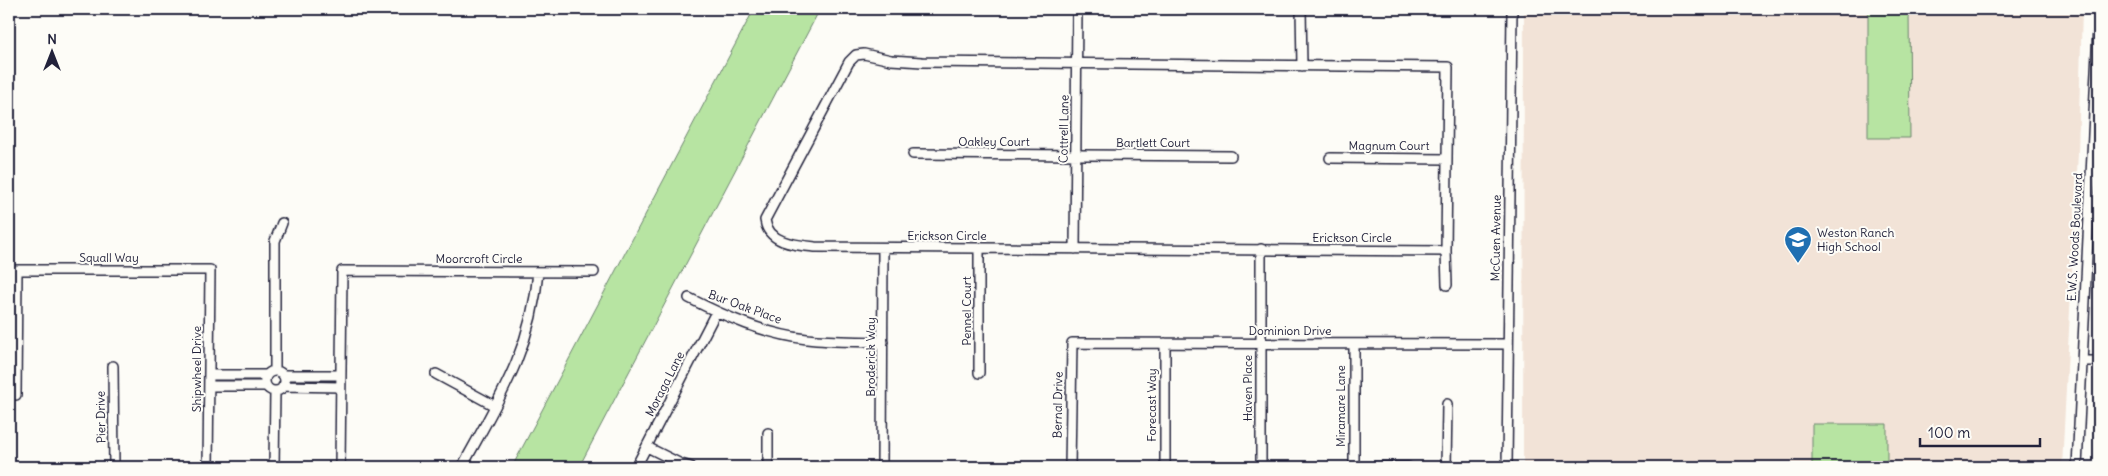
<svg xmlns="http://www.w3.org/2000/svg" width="2108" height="476" viewBox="0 0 2108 476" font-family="Delius,sans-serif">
<rect width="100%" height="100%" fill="#fdfcf7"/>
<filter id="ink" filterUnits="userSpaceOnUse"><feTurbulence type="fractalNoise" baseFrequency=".02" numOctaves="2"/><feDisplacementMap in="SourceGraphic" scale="10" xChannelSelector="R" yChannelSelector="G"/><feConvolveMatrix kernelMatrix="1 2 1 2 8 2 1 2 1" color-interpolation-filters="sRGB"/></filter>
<g filter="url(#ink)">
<path fill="#f2e3d7" d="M1524,9H2082L2078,153L2062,467H1523Z"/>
<path fill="#b7e4a2" stroke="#6c836e" d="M754,9H820L579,467H512Z
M1868,9H1909L1910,138H1868Z
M1812,424H1887V467H1812Z"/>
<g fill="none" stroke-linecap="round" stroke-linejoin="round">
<defs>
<path id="minor" d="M1301,9L1302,66
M913,154L1231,156
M1330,158L1447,159
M979,248V373
M1075,249L1077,9
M1446,251L815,247C795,245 768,243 765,220L849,62L856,55L864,54L891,60L922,62L1448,67L1446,251L1447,285
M9,270H210L208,467
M689,298C726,317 765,334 807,339C832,342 858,341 883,342
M1354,344V467
M2082,361H2099
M113,366L114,467
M275,371V241L282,223
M265 381a10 10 0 1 1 20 0a10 10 0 1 1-20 0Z
M436,374L495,406
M209,375H266
M283,375H340
M209,386H266
M283,386L340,387
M16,395L17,270
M647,447L681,464L691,467
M274,467L275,391
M340,467L342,271L594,272
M462,467C498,401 532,349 538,272
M636,467L716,312
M768,467V433
M882,467L883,248
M1070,467L1072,343L1507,344
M1165,467V343
M1261,467V249
M1354,467H1408
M1446,467L1447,404
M1507,467L1512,9
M2077,467L2099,9"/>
</defs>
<use href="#minor" stroke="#22223b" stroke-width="12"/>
<use href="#minor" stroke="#fdfcf7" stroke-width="9"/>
</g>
</g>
<defs>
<symbol id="school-pin" viewBox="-11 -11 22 30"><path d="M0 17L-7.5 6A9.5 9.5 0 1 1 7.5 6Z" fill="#1f6fb2" stroke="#fdfcf7"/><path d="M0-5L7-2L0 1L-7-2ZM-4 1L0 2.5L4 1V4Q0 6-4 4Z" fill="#fff"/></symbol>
</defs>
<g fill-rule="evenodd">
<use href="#school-pin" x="1782" y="224" width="32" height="43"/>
</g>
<g text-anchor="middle" stroke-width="4" stroke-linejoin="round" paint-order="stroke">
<g font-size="12" fill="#22223b" stroke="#fdfcf7">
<text transform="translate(1064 129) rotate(-89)" y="4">Cottrell Lane</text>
<text x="994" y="146">Oakley Court</text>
<text x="1153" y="147">Bartlett Court</text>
<text x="1389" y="150">Magnum Court</text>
<text x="947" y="240">Erickson Circle</text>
<text transform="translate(2075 237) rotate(-87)" y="4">E.W.S. Woods Boulevard</text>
<text x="1352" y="242">Erickson Circle</text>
<text transform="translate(1496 238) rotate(-89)" y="4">McCuen Avenue</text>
<text x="109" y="262">Squall Way</text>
<text x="479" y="263">Moorcroft Circle</text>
<text transform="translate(745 307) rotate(20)" y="4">Bur Oak Place</text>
<text transform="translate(967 311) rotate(-90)" y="4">Pennel Court</text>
<text x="1290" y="335">Dominion Drive</text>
<text transform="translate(871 357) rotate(-90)" y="4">Broderick Way</text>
<text transform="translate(197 369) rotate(-90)" y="4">Shipwheel Drive</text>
<text transform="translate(665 384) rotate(-63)" y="4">Moraga Lane</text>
<text transform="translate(1248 388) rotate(-90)" y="4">Haven Place</text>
<text transform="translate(1058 405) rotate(-89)" y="4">Bernal Drive</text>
<text transform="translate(1152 405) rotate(-90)" y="4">Forecast Way</text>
<text transform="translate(1341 406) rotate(-90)" y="4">Miramare Lane</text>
<text transform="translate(101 417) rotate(-91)" y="4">Pier Drive</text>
</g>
<g font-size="12" fill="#22223b" stroke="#fdfcf7" text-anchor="start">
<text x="1817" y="237">Weston Ranch<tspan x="1817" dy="14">High School</tspan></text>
</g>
</g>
<rect width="2108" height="476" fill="none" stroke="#fdfcf7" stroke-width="30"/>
<rect x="15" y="15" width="2078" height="446" fill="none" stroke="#22223b" stroke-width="2" filter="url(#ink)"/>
<g transform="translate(52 52)" stroke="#fdfcf7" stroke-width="4" paint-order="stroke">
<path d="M0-4L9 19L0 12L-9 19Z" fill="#22223b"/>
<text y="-8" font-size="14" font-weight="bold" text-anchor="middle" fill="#22223b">N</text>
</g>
<path d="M1920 438v8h120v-8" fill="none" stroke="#22223b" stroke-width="2.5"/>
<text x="1928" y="438" font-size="15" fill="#22223b" stroke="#fdfcf7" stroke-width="4" paint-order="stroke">100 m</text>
</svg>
